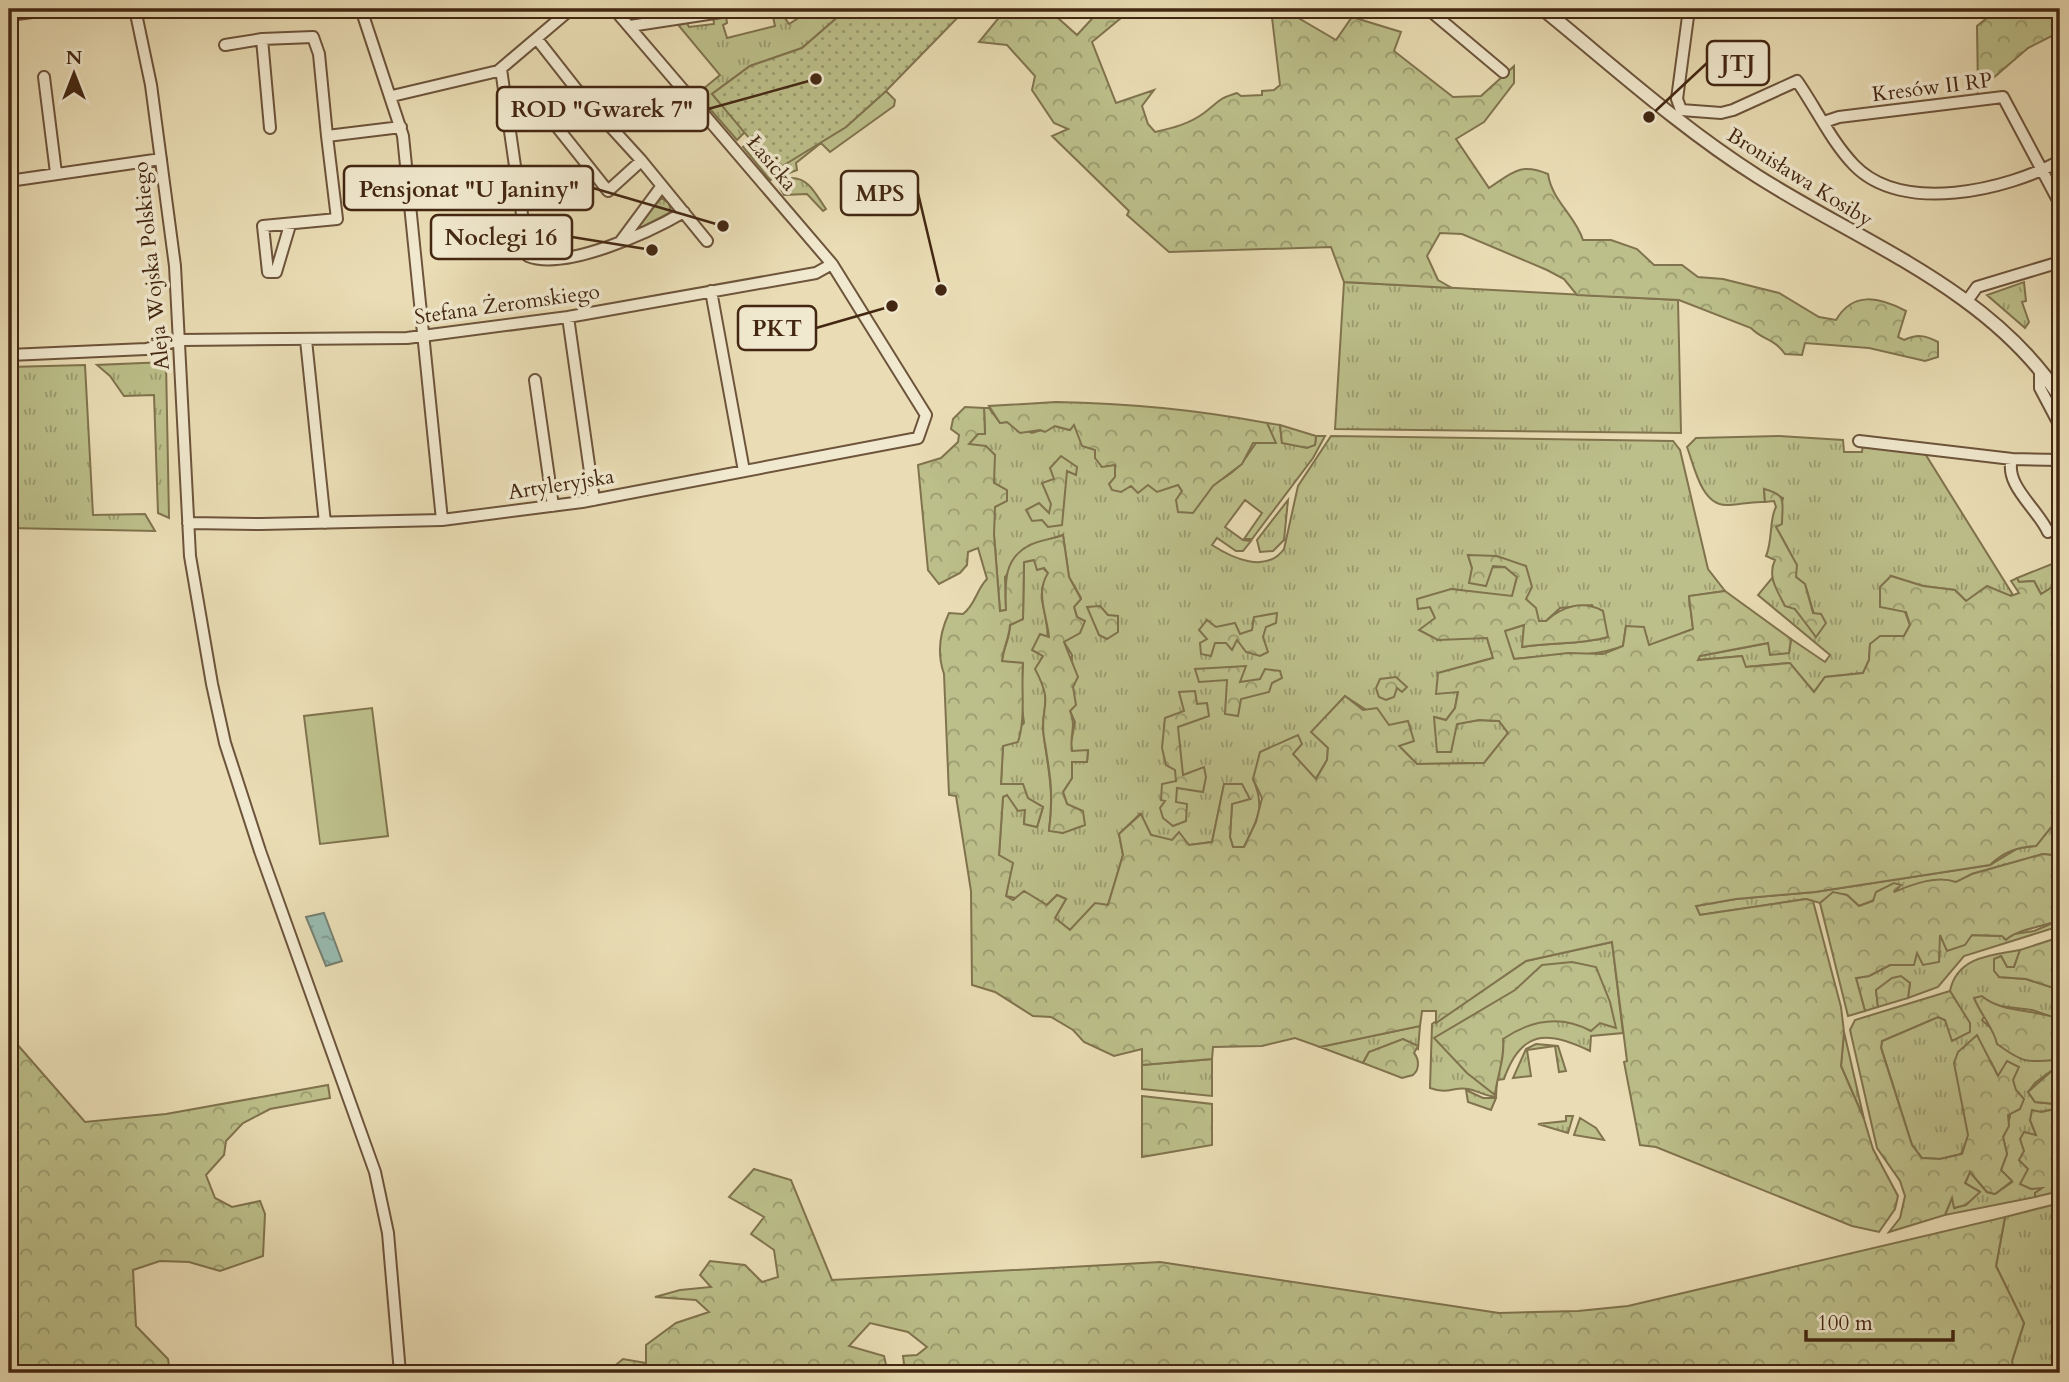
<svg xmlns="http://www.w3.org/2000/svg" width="2069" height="1382" viewBox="0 0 2069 1382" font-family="Cardo,serif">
<defs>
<pattern id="grass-tufts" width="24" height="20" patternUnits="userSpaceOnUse" patternTransform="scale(1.75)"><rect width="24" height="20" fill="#bcbf8a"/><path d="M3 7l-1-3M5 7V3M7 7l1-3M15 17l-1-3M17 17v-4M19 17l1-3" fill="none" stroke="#9a9b6f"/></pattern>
<pattern id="forest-crowns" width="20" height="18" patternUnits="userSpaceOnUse" patternTransform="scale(1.75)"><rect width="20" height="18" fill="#bcbf8a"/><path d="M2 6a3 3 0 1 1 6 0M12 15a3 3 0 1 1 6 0" fill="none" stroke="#9a9b6f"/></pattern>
<pattern id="garden-dots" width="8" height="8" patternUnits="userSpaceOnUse" patternTransform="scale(1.75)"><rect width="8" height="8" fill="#bcbf8a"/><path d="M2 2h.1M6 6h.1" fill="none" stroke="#9a9b6f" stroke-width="1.8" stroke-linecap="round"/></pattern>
<pattern id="water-ripples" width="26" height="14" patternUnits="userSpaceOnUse" patternTransform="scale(1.75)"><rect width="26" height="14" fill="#98bbb0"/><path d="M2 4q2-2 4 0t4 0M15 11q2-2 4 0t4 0" fill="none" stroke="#7e988e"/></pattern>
</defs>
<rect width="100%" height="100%" fill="#eaddb5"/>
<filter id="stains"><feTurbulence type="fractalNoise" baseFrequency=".00286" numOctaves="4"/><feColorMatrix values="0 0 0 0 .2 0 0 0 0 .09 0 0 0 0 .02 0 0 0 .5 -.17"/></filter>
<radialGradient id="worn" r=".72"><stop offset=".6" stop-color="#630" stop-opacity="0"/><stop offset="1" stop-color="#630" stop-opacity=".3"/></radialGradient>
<path fill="url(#grass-tufts)" stroke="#80734e" stroke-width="2" d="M643,9H705L645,17Z
M763,9H784L781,12L789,24L812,9H847L802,48L750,66L712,94L745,132L737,140L697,94L720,75L679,26L686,21L689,27L714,24L713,16H726L727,23L723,25L727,38L775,26L772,12L764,14Z
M886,91L895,100L894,106L830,152L821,143L796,163L797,170L770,180L743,147L752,140L776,169L846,127Z
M790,178C809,177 816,195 826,209L823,211L807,194L784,195L778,184Z
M661,198L669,203L671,212L633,232Z
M1344,282L1678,300L1681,433L1335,429Z
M2024,282L2026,301L2022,302L2029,322L2025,328L1987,295Z
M166,362L169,518L158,513L154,395L124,396L110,376L97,365Z
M85,365L93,515L145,514L155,531L9,528V367Z
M984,408H989L1000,423L1007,422L1032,433L1055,426L1069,430L1074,425L1080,436L1115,465V477L1131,485H1178L1182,491C1209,486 1226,482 1244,460C1253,448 1256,440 1268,431L1267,423L1280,425L1282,443L1315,445L1316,436H1325L1313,458L1252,539H1244L1262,513L1245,500L1225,527L1243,540L1251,541L1243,551H1236L1217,538L1212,545C1232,558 1266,574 1284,549L1298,486L1331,436L1673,441L1680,450L1708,569L1725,591L1689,596L1693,629L1649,646L1626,626L1623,646C1594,658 1547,655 1514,659L1504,631L1524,625L1523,647C1552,642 1580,645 1608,637L1592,605L1560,608L1546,621H1539L1525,599L1526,566L1468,555L1472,568L1505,567L1517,577L1512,597L1451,589L1430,607C1439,629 1464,638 1487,638L1493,658L1438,673L1458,691L1455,708L1446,720L1435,717L1438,752H1451L1456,724L1479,720L1499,721L1508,733L1484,763L1417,764L1398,745L1389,725L1345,696L1312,732L1328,747L1327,760L1315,780L1293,754L1253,779C1266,808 1257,820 1244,847H1233L1230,837L1232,804L1224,785L1212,842L1189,845L1151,835L1140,814L1119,834L1123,855L1108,905L1095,904L1070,930L1055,918L1066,899L1057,895L1047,905L1006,896L1008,884L999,856L1003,796L1007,795L1025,810L1024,824L1037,827L1043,807L1001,784L1003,745L1024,723L1021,699L1023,663L1002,662C1003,648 1010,639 1010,625L1023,619L1024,562L1035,560L1048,573C1045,581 1040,592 1042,600C1048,631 1053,640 1036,669C1055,706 1039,706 1044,738C1049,773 1054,794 1049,830L1063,833L1067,804L1063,792L1072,778V762H1087L1088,751H1072L1071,743L1075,722L1070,711L1072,655L1064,642L1077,617L1074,607L1081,598L1069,577L1063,535L1030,545L1005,577L1006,610L1000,611L994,535V483L968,444L978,434L985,433Z
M1779,436L1843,440L1844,452H1862L1863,444L1924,452L2013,595L1966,601L1955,590L1923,586L1891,576L1910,625L1904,636L1870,644L1869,660L1863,673L1825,677L1814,692L1789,663L1745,667L1742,656L1698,660L1699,656L1769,643L1789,653L1791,639L1825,662L1830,655L1758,595L1772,578L1785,606L1794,608L1802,618L1814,614L1805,584L1796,577L1787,547L1776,527L1783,498L1764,489L1765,502C1751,501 1739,505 1726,505C1701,505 1694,465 1687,447L1696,438Z
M1288,500L1284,540L1273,551L1260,552L1257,540Z
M2057,562L2060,566V597L2054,594V587L2041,594L2034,581L2019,582L2017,578Z
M2060,816V856L2043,854L1972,874L1956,883L1892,893L1859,906L1847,895L1833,893L1820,903L1806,899L1699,915L1696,906L1736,899L1815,892L1990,865L2020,847L2036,846Z
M2060,920V926L1964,956L1938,987L1908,998L1910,983L1876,990L1878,1007L1865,1011L1856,978L1869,976L1890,965H1913L1917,952L1940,934L1947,950L1972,935L2002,936L2034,931Z
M1612,942L1623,1033L1591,1036L1590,1051C1547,1030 1521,1030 1504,1079L1497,1080L1496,1097C1485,1096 1478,1091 1468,1089C1454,1086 1449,1095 1430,1088L1432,1024L1526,961Z
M2020,950L2014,967H2007L2001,956L1999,977L2026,979L2060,990V1028L2055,1032L2053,1017L2032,1010L1992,1005L1982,1020L1995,1032L2056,1060L2055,1068L2035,1083L2028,1092L2035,1102L2055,1104L2060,1099V1108L2041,1112L2030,1120L2036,1135L2024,1151L2028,1169L2027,1177L2044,1188L2035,1193V1197L1945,1215L1952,1197L1955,1208L1979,1191L1965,1183L1970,1172L1987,1192L1995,1194L2012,1182L2001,1170L2007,1154L2003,1137C2009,1127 2016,1091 2013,1080L1998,1076L1991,1062L1963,1102L1969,1135L1961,1154L1940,1159L1922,1158L1912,1145L1881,1047L1882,1041L1938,1017L1945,1020L1957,1003L1950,991C1957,956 1993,955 2020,950Z
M1420,1026L1418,1049L1403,1039L1369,1052L1363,1063L1320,1047Z
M1844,1032L1864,1119L1841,1066Z
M1536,1044L1558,1046L1566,1071L1559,1072L1555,1046L1527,1050L1531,1076L1513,1078L1526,1049Z
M1212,1059V1096L1142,1089V1065Z
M1466,1090L1483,1098H1496L1491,1110L1468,1102Z
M1566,1116H1573L1568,1133L1538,1124L1566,1121Z
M1580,1118L1596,1128L1604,1140L1574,1135Z
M2060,1203V1373H2014L2012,1361L2024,1323L1996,1266L2005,1217Z"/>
<path fill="url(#forest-crowns)" stroke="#80734e" stroke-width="2" d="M1012,9H1048L1077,35L1101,9H1121L1127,13L1092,42L1116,103L1154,90L1142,106L1148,124L1155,132C1173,128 1189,124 1204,113C1219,102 1217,99 1237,93L1241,96L1262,95V91L1274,90L1280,85L1271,9H1283L1336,40L1352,17L1401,32L1394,51L1453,97L1481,96L1514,66V83L1484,122L1456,139L1489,188C1512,173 1520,162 1548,174C1552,201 1575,215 1583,240H1611L1637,249L1654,265H1682L1698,277L1723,279L1779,293L1819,317L1836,320C1853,291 1879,297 1906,311L1898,337L1904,340C1917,334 1925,335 1938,342V357L1925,361L1869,348L1805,343L1802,355L1785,354C1774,338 1762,340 1751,328L1679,300L1577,295L1564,279L1547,270L1462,234L1440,233L1427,256L1438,280L1452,288L1344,282L1331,247L1169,252L1127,215L1129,211L1052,136L1068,129L1054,123L1032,90L1035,76L1007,45L979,42L1001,15Z
M1998,9L2025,18L2024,9H2060V32L2028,48L1978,91L1977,26Z
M1056,402C1127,403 1198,410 1267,423L1276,443H1253L1242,464L1213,486L1193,513L1178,512L1176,500L1182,491L1178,485L1157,492L1148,485L1138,493L1131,486L1121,492L1112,490L1109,484L1115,477V465L1102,467L1095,458V450L1082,446L1074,425L1070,430L1055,426L1045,432L1040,430L1020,433L1007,422L1000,423L989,406Z
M965,407L984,408L985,434H978L969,444L986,446L995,455L994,483L1007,490V501L995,507L994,535L1000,611L1006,610C1005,584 1003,558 1030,545C1040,540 1053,539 1063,535L1069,577L1081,599L1074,607L1077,617L1085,621L1080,633L1064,642L1078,677L1073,687L1076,705L1070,711C1077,726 1069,736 1072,751L1088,750L1087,762H1072V778L1063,792L1067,804L1083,811L1085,825L1063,833L1049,831C1054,794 1050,773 1044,738C1039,706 1055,706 1035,669L1043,656L1032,650L1040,634L1049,637C1047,615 1035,593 1048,573L1044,568L1037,570L1034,560L1024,562L1023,619L1010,625C1009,639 1003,648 1002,661L1023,663C1021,690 1026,717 1018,742L1003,746L1001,784H1023L1028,798L1043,807L1037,827L1024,824L1025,810L1018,811L1007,795L1003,797L999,855L1013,863L1006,896L1013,900L1024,891L1047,905L1057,895L1066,899L1055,918L1070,930L1095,903L1108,905L1123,855L1119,834L1141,814L1151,835L1172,840L1179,832L1189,845L1212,842L1224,784H1242L1250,799L1232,804L1230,837L1233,847H1244L1256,822L1262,798L1253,779L1260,752L1298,735L1302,744L1293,754L1316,779L1327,760L1328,748L1311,732L1345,696L1363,710L1377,708L1389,725L1408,721L1414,741L1399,746L1417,764L1484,763L1508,733L1499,721L1479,720L1457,724L1451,752H1437L1434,717L1446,720L1455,708L1458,692L1436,694L1438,673L1493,658L1487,638L1438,640L1419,630L1435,618L1430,607L1418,609L1417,599L1451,589L1512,596L1517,577L1505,567L1493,566L1486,586L1469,583L1472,568L1468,555L1497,556L1526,566L1532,587L1526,599L1536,608L1539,621H1546C1562,606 1583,600 1603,611L1608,637C1580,645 1551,642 1522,647L1524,625L1505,631L1514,659L1568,653L1603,654L1623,646L1626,626L1644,627L1649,645L1693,629L1689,596L1725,591L1791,639L1789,653L1770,655L1768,643L1700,656L1698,660L1742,656L1746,667L1790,663L1814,692L1825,677L1863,673L1869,660L1870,644L1880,636H1904L1910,625L1906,612L1880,607V587L1891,576L1923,586L1955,590L1966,601L1987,586L2011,596L2019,593L2011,581L2017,578L2019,582L2034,581L2041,594L2054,586V594L2060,597V816L2036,846C2017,847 2004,852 1990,865L1815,892L1736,899L1696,906L1700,915L1806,899L1813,901L1841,1007L1844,1032L1841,1066L1864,1119L1873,1149L1898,1196L1895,1209L1879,1232L1852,1226L1656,1147L1640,1145L1624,1062L1627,1061L1612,942L1526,961L1436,1023V1011H1422L1420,1026L1320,1047L1295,1038L1262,1046L1213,1047L1212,1059L1142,1065V1049L1114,1056L1084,1042L1073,1030L1051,1017L1033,1016L995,992L972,985L971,891L956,796L949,795L944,674C937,654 940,632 949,613L963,614C976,604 976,590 987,579L978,548L968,552L967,565L960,573L939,584L928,570L918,465L941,458L958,442L959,435L951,429L953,419Z
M1280,425L1316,436L1315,445L1307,448L1282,443Z
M1061,456L1077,467L1076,475L1067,471L1062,525L1048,527L1042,520L1032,521L1026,510L1039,503L1049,513L1051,504L1042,483L1054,479L1050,468Z
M1764,489C1788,495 1782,502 1782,524L1776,527L1797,565L1796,577L1805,584L1813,613L1821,614L1826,623L1816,637L1795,609L1785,606C1777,590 1767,576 1775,560L1766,556C1773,540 1769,519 1776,507L1774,501L1765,502Z
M1100,606L1108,615L1118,616V632L1107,639L1099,635L1087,607Z
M1277,613L1276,623L1266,627L1263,637L1268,652L1260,656L1246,652L1237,640L1232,650L1226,643H1215L1211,656L1201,654L1200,643L1207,639L1199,630L1207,620L1216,627L1235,623L1240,634L1252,630L1254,617Z
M1246,666L1240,682L1260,679L1265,669L1280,671L1282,678L1272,683L1269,692L1241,699L1238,716L1225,714L1227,680L1199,682L1195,669Z
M1396,677L1407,687L1402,692L1397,688L1394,697L1386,700L1379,697L1376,688L1380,679Z
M1195,691L1197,704L1207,703L1209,716L1178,727L1183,775L1204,767L1206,777L1203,792L1177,788L1176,802L1187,804L1186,821L1173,826L1163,818L1160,808L1165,801L1161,800L1162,784L1176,781L1175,770L1166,765L1162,748L1165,718L1184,711L1179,692Z
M2043,854L2060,856V905L2057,908L2060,920C2043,927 2017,929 2006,940L2002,936L1972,935L1965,945L1947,951L1940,935L1939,962L1923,965L1917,953L1914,965H1890L1869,976L1856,978L1865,1011L1848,1016L1820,903L1833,892L1847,895L1859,906L1873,901L1876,892L1894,883L1901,885L1894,892C1913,884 1937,875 1956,882L1972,874Z
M2060,937V990L2026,979L1999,977L1994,971V959L2001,956L2007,967H2014L2020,950Z
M1572,962L1596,967L1610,1002L1616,1028L1600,1023L1591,1031C1560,1014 1531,1020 1503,1039C1505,1060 1497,1075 1495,1095L1467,1073L1434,1038L1515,990L1542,965Z
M1901,976L1910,983L1908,998L1878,1007L1876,990L1892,978Z
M1950,991L1970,1023V1032L1952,1041L1945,1020L1938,1017L1882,1041L1881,1048L1912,1145L1922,1158L1940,1159L1962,1154L1968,1135L1954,1063L1958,1052L1977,1035L1998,1076L2007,1061L2019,1067L2013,1080L2016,1090L2024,1099L2020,1109L2008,1115L2009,1126L2003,1137L2007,1154L2001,1170L2012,1181L1995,1194L1987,1192L1970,1172L1965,1183L1980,1192L1966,1205L1954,1208L1952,1198L1945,1215L1889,1232L1900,1218L1905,1196L1900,1181L1877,1148L1850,1030L1855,1020Z
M1982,996C2000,1012 2030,1009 2053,1017L2055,1031L2060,1028V1099L2055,1104L2035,1102L2028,1092L2055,1068V1060C2026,1063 2022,1062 1997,1044C1994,1029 1981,1015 1974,998Z
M9,1035L85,1122L166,1114L328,1085L330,1098L270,1109L243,1123L226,1141L224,1155L206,1175L215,1198L232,1207L260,1201L265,1214L263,1256L220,1271L189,1262L160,1261L133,1270L136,1326L168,1359L170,1373H9Z
M1403,1039L1418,1046L1414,1053C1419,1059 1420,1069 1413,1075L1402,1078L1363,1063L1369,1052Z
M1142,1096L1212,1104V1145L1142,1157Z
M2060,1108V1191L2035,1197V1193L2042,1188L2031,1189L2020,1184L2028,1169L2019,1160L2024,1151L2020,1139L2024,1132L2036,1135L2030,1120L2032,1110L2041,1112Z
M754,1169L791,1180L832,1280L1160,1262L1499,1313L1578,1311L1628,1306L2005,1217L1996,1266L2024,1323L2012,1361L2014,1373H909L905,1372L903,1356L917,1355L927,1347L908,1332L870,1323L849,1346L884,1356L888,1373H606L623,1359L646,1363V1345L676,1323L709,1312L696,1300L655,1297L680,1290L711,1287L700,1275L710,1261L745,1265L762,1282L778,1277L774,1250L751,1234L764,1217L729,1197Z"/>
<path fill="url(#garden-dots)" stroke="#80734e" stroke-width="2" d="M847,9H966L886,91L846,127L776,170L712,94L750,66L802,48Z"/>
<path fill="#bcbf8a" stroke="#80734e" stroke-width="2" d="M372,708L388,836L320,844L304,716Z"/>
<path fill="url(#water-ripples)" stroke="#768071" stroke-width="2" d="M324,913L342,961L326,966L306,917Z"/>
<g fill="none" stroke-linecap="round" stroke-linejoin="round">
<defs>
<path id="minor" d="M135,9L151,85L175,266L190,556L212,684L225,743L260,851L375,1172L388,1233L400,1373
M361,9L403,136L442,520
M1428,9L1503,72
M9,15L56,9
M630,26L741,9
M262,39L270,128
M537,39L577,90L640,159L707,241
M225,45L262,39L313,37L319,54L327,136L401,127
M501,69L528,256C565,271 650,232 684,212
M44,77L56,173
M577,90L554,109L553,122L608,191L641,161
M392,96L498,71L571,9
M1681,110L1721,113L1733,110L1797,81C1816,108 1831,141 1854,165C1902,215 2007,190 2060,161
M1681,110L1677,99L1689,9
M1824,122L1839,117L2003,97L2060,204
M9,181L161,159
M290,225L276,272H268L263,226L337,219L327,136
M621,241L661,187
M711,291L744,471
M1967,301L1977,287L2060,262
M568,317L594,500
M306,340L325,523
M9,355L146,349L181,340L407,338L568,317L816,273L832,264
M2040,371V388L2060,426
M535,380L553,506
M1859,441L2012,459L2060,460
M2012,459C2004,485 2038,509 2048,532
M188,523L261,524L442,520L582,502L918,438L926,415L832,264L614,9"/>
<path id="tertiary" d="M1543,9C1613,66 1681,128 1757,176C1862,243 1989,289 2060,397"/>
</defs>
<use href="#minor" stroke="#6d543b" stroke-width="14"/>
<use href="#tertiary" stroke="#6d543b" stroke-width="16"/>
<use href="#minor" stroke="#f1e9cf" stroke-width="10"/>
<use href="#tertiary" stroke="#f1e9cf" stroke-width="12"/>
</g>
<g text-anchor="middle" stroke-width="7" stroke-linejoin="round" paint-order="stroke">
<g font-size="21" fill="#432712" stroke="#f1e9cf">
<text transform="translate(1932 87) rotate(-7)" y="7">Kresów II RP</text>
<text transform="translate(772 163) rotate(50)" y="7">Łasicka</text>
<text transform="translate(1800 177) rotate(32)" y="7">Bronisława Kosiby</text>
<text transform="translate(151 266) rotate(-96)" y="7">Aleja Wojska Polskiego</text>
<text transform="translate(507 304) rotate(-8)" y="7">Stefana Żeromskiego</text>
<text transform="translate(561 484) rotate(-9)" y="7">Artyleryjska</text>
</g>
</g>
<path fill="none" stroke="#432712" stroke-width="2.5" d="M1649 117L1707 63M816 79L708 109M723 226L593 188M941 290L918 193M652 250L572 237M892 306L816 328"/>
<g fill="#432712" stroke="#f1e9cf" stroke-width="2.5">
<circle cx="1649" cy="117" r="7"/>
<circle cx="816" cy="79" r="7"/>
<circle cx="723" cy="226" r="7"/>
<circle cx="941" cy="290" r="7"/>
<circle cx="652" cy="250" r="7"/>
<circle cx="892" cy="306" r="7"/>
</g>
<g fill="#f1e9cf" stroke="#432712" stroke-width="2.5">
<rect x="1707" y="41" width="62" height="44" rx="7"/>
<rect x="497" y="87" width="211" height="44" rx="7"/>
<rect x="344" y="166" width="249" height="44" rx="7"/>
<rect x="841" y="171" width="77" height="44" rx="7"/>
<rect x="431" y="215" width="141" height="44" rx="7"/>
<rect x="738" y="306" width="78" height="44" rx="7"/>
</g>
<g font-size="23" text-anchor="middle" font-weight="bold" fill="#432712">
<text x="1738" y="71">JTJ</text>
<text x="602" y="117">ROD "Gwarek 7"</text>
<text x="469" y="197">Pensjonat "U Janiny"</text>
<text x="880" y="201">MPS</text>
<text x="501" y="245">Noclegi 16</text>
<text x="777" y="336">PKT</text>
</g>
<rect width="2069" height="1382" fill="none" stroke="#eaddb5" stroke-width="35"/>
<rect x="10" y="10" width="2048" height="1361" fill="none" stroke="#432712" stroke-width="3.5"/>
<rect x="18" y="18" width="2034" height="1347" fill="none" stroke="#432712" stroke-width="2"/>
<g transform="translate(74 74)" stroke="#f1e9cf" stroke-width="5" paint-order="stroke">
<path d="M0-5L12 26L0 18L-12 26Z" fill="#432712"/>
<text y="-10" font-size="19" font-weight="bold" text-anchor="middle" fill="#432712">N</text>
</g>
<path d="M1806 1330v10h147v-10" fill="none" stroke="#432712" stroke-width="3.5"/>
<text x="1817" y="1330" font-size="21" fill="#432712" stroke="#f1e9cf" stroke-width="5" paint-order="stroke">100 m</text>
<rect width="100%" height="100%" filter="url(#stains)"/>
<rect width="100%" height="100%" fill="url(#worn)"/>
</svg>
